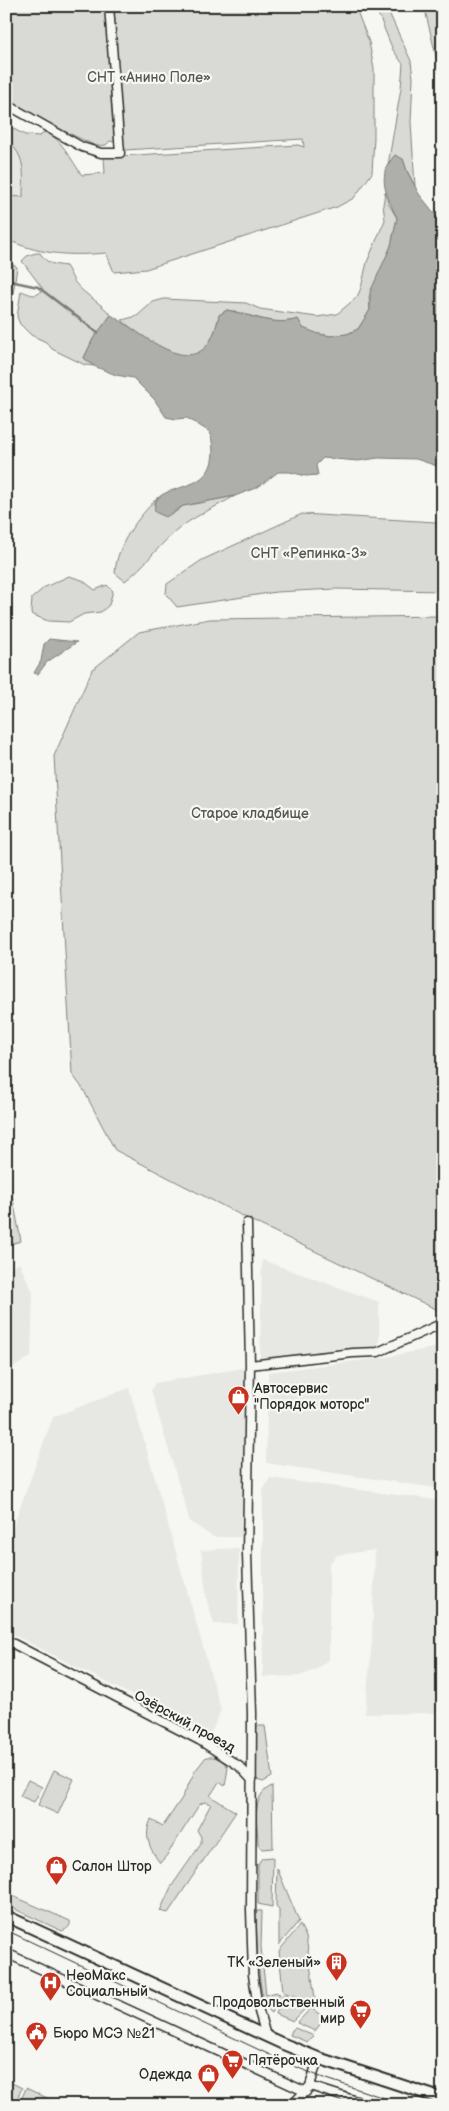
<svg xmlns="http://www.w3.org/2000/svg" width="449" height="2111" viewBox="0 0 449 2111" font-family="'Balsamiq Sans',sans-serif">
<rect width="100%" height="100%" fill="#f6f6f2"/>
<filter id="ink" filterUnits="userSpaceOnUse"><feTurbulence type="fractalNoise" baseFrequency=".02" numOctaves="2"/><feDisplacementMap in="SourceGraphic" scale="10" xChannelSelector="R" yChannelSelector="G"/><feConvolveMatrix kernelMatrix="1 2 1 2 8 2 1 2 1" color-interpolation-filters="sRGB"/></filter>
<g filter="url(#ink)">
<path fill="#e7e7e3" d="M6,136L20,156L24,170L23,197L6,196Z
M262,1260L379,1302V1350L260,1362Z
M19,1263L33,1292L31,1357L6,1371V1270Z
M443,1346V1489L266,1463L268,1372L381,1358Z
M243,1368L246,1394L241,1537H213L190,1522L151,1390L155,1383Z
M129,1388L221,1710L210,1735L6,1631V1546L53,1417Z
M270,1478L443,1501V1705L434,1713L365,1714L372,1642L375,1550L337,1555L329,1564V1659L317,1669L300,1676L263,1677V1491Z
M239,1548L238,1624H214L207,1601L201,1550Z"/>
<path fill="#d9d9d5" stroke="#828280" d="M6,6H355L369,42L374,69V138L372,173L354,198L337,207L146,269L114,272L106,253C73,256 43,255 13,242L9,248L6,246V196L23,197C23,183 25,170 20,157C14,144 6,142 6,125L25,135L40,136L44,132C59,134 73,163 82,175L105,173L104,157L298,145L304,147L303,139L125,150L123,144L110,141L106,145L96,146L26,113L6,100Z
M375,6H386L411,61L413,78L411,122L415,186L407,171L403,159L390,161L388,165L401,88L403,64L393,50Z
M424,6H443V85Z
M385,192L388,203L397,218L391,246L369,297L370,310L358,329L347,334L331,336L308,332L303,328L298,319C274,327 251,314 227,310L219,315C217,327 210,349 197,354C176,362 137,334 122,320L137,316L153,302L164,299L246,303L260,309L317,317L337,314L357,297L361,288L367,262L385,220L383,205Z
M36,253H40C48,265 53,264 66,266C71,273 72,280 78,286C88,297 101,303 111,315L93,339L84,358L94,366L85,365L52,349L46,342L31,335L20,324L17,317L21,291C31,294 36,299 43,289L22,261L27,256Z
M13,265L17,267L13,294L6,295V270L7,266Z
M235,496C216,507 190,518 175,532C157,547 144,567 125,581L115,573C117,543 138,518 158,497L154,505L173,514L183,506Z
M302,514L435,522L443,533V591L336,589L276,592L177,607L166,594L167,584L202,560Z
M69,576L82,580L95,590L107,585L113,591L109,605L101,612L84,614L69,622L48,621L31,614L32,598L45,587Z
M443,616V1310L442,1312L258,1224L115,1150L83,1089L72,1074L54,756L92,670L139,632L210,619Z
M6,1016L13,1051L6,1060Z
M6,1163L21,1241L6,1245Z
M257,1726H265L272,1777L263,1782L257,1780L255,1770V1728Z
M206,1757C215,1756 223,1759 228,1768L225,1786L219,1782L210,1796L236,1812L168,1913L160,1911L171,1887L201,1844V1837L197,1830L211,1804L204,1802L199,1805L167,1855L160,1863C150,1850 143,1835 151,1820L163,1826L182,1798L195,1771Z
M54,1770L74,1779L58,1814L38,1805Z
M28,1780L42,1787L34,1802L20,1796Z
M272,1786L273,1848L262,1849L258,1844C258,1824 250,1795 272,1786Z
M273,1857L272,1907L258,1904V1864L262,1858Z
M277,1868L299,1921L279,1945V1909L276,1906Z
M6,1893L70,1921C71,1927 67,1929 62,1931L6,1905Z
M256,1911H262L261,1947L266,1995L275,1992L280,1994L272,2013C256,2005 257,1929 256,1911Z
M300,1925L306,1937L315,1998L312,2002L283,1992L279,1951Z
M283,1994L309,2005L293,2021L276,2014Z
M311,2008L325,2018L315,2031L297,2023Z
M295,2028L314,2036L307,2042L290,2035L292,2030Z
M6,2080L22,2088L15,2103L6,2099Z
M26,2088L62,2105H19Z"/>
<path fill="#aeaeab" stroke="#7a7a78" d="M395,155L403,159L407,171L419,194L443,224V468L416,459L378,458L358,461L323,458L316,465L318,475L306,476L290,472H278L258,487L235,496L183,506L166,517L155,512C148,475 229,505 210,432L187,418L176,419L166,417L154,399L133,378L116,375L94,366L84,358L93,339L111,315C148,336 204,393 219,315L227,310C251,315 274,327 298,319L303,328L319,334L331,336L347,334L358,329L370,310V292L391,246L397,218C387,196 375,177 395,155Z
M49,639L77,642L47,662L38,674L34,673L41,661L44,644Z"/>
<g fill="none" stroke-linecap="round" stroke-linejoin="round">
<path stroke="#7a7a78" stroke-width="2.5" d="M6,283L10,281L38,287L98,333"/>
<defs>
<path id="minor" d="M6,104L82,147L101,153H120L109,6
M247,1223L250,1365L247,1554L252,1713L251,1910L253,1975L258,2008L266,2036
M250,1365L353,1353L378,1352L443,1323
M6,1640L199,1740L239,1766L252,1780
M6,1953L306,2092
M310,2086L369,2105
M292,2105L310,2086L318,2058"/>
<path id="secondary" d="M6,1916L281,2043L318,2058L443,2099"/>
</defs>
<use href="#minor" stroke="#2b2b2b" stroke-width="11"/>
<use href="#secondary" stroke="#2b2b2b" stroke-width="14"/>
<use href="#minor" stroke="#f6f6f2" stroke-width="8"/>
<use href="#secondary" stroke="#f6f6f2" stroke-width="10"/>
<path stroke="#2b2b2b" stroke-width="1" d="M6,1930L289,2064L321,2077L405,2105"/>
</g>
</g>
<defs>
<symbol id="shop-pin" viewBox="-11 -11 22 30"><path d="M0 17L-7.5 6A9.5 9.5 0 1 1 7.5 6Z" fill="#c8321e" stroke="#f6f6f2"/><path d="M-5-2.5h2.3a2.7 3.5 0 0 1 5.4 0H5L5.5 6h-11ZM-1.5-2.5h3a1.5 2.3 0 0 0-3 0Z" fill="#fff"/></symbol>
<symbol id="building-pin" viewBox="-11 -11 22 30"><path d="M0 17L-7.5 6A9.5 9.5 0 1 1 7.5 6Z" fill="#c8321e" stroke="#f6f6f2"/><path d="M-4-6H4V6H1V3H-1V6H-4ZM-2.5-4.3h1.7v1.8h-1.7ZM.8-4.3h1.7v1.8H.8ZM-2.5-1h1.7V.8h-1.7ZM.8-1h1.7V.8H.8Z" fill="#fff"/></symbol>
<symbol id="hospital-pin" viewBox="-11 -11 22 30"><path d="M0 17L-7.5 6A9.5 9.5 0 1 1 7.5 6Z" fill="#c8321e" stroke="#f6f6f2"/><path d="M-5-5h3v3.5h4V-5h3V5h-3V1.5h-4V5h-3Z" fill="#fff"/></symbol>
<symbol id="supermarket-pin" viewBox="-11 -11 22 30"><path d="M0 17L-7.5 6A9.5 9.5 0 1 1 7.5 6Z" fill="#c8321e" stroke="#f6f6f2"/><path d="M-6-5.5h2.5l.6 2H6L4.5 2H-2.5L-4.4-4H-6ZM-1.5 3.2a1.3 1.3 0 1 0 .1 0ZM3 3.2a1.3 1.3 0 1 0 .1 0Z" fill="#fff"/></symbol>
<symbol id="civic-pin" viewBox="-11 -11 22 30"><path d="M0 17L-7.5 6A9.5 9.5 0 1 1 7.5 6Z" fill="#c8321e" stroke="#f6f6f2"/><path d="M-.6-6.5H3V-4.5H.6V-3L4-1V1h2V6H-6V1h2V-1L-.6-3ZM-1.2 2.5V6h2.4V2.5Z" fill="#fff"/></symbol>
</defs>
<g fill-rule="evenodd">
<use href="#shop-pin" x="226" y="1384" width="25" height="34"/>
<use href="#shop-pin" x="44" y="1854" width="25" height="34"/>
<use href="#building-pin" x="324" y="1950" width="25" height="34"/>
<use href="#hospital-pin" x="38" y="1970" width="25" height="34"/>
<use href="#supermarket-pin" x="348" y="1998" width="25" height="34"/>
<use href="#civic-pin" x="24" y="2020" width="25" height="34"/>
<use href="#supermarket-pin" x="220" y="2048" width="25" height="34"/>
<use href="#shop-pin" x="196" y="2062" width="25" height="34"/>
</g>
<g text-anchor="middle" stroke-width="4.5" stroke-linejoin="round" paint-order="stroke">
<g font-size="14" fill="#565656" stroke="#f6f6f2">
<text x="149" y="82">СНТ «Анино Поле»</text>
<text x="309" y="558">СНТ «Репинка-3»</text>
<text x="250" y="818">Старое кладбище</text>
</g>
<g font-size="14" fill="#2b2b2b" stroke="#f6f6f2" text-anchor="start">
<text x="254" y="1393">Автосервис<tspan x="254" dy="16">"Порядок моторс"</tspan></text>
<text x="72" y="1871">Салон Штор</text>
<text x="321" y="1967" text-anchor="end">ТК «Зеленый»</text>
<text x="66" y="1980">НеоМакс<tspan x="66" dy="16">Социальный</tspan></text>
<text x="345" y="2007" text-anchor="end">Продовольственный<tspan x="345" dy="16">мир</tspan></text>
<text x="53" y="2038">Бюро МСЭ №21</text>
<text x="248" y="2065">Пятёрочка</text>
<text x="192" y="2079" text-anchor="end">Одежда</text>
</g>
<g font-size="14" fill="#2b2b2b" stroke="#f6f6f2">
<text transform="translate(185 1721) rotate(29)" y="5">Озёрский проезд</text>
</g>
</g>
<rect width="449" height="2111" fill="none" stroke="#f6f6f2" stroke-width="25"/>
<rect x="12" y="12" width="424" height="2086" fill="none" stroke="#2b2b2b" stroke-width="2" filter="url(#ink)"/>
</svg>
